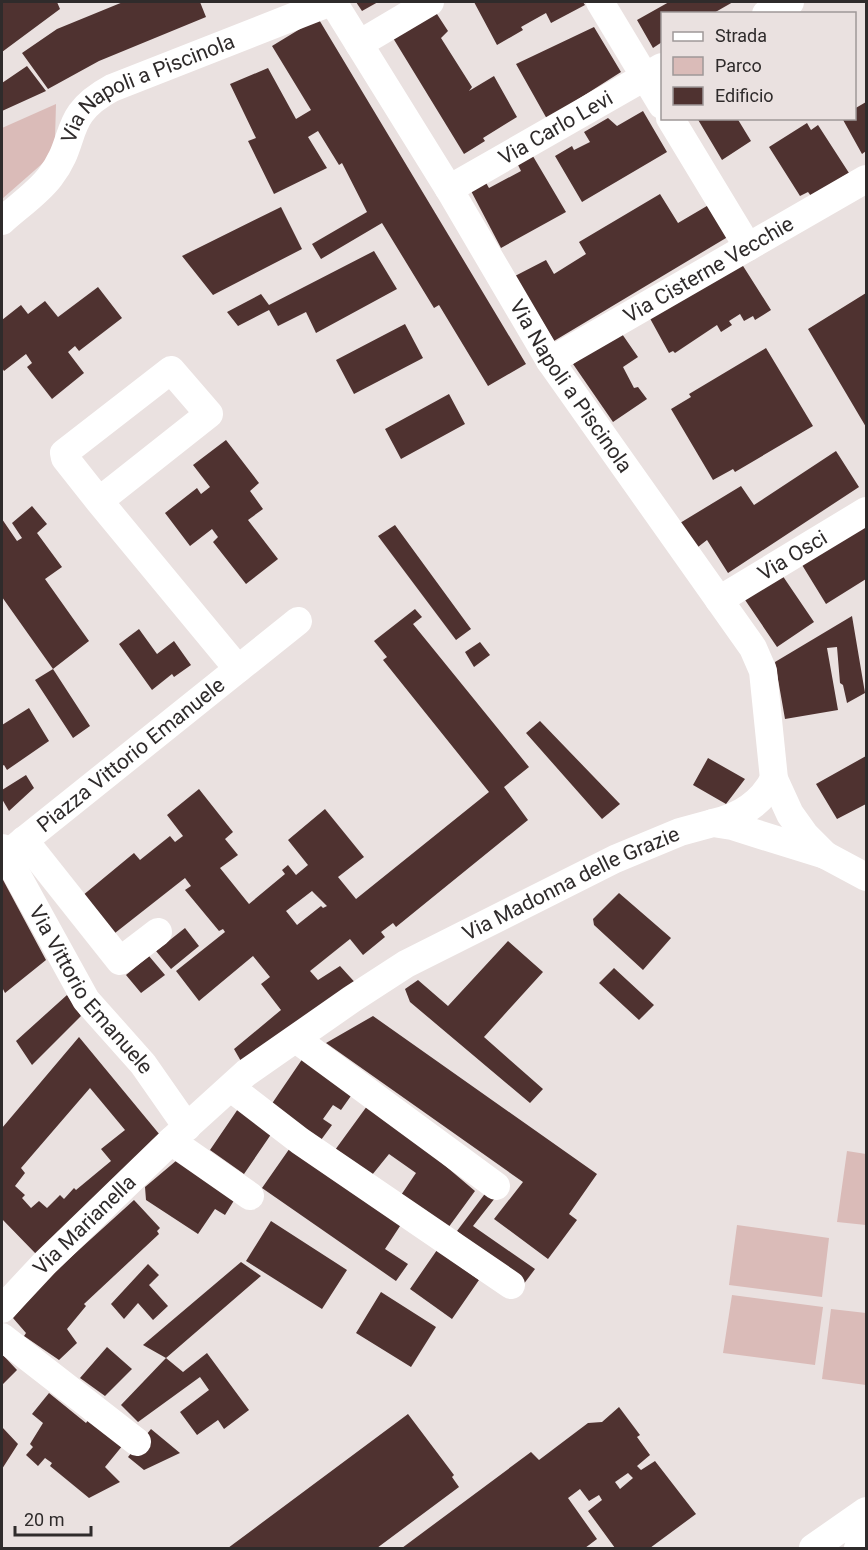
<svg xmlns="http://www.w3.org/2000/svg" width="868" height="1550" viewBox="0 0 868 1550" font-family="Roboto,sans-serif">
<rect width="100%" height="100%" fill="#eae1e0"/>
<path fill="#dabbb8" d="M56,104L55,139L51,156L2,199V128Z
M847,1151L866,1154V1225L837,1222Z
M737,1225L829,1238L822,1297L729,1285Z
M732,1295L823,1307L815,1365L723,1353Z
M831,1309L866,1313V1385L822,1379Z"/>
<path fill="#4f3230" fill-rule="evenodd" d="M2,2H57L60,9L2,52Z
M123,2H200L206,17L99,61L48,89L22,53L57,29Z
M356,2H378L362,11Z
M474,2H583L585,5L551,23L546,13L521,27L523,30L497,45Z
M669,2H733L712,14H662V42L653,48L637,20Z
M435,11L448,31L441,38L472,87L469,91L494,76L517,117L483,138L485,141L464,154L393,38Z
M318,18L526,364L488,386L439,305L434,308L382,223L321,259L312,244L367,212L342,163L339,165L318,131L308,137L327,168L274,194L248,141L256,138L230,84L268,68L296,119L311,110L272,46Z
M594,27L621,72L547,119L516,64Z
M27,66L46,91L2,111V83Z
M866,102V151L862,154L842,118H854V109Z
M643,111L667,152L582,202L555,156L572,146L574,150L590,142L584,132L608,118L617,126Z
M697,118H737L751,141L722,160Z
M807,123L811,130L818,125L849,173L811,196L808,192L800,196L769,147Z
M524,141L566,212L501,248L470,189L485,181L489,188L521,171L510,149Z
M660,194L678,223L712,203L731,235L554,341L515,276L546,260L554,274L586,254L579,242Z
M281,207L302,249L213,295L182,256Z
M374,251L397,289L316,333L306,312L278,326L269,310L238,326L227,312L261,294L269,305Z
M738,258L771,310L755,320L753,316L744,321L740,314L729,321L732,325L721,332L717,325L675,353L673,351L669,353L647,313Z
M98,287L122,318L79,351L75,346L68,352L84,373L52,399L27,367L32,363L26,354L4,371L2,368V320L21,305L28,314L45,301L58,317Z
M866,293V427L808,329Z
M405,324L423,358L354,394L336,360Z
M620,331L638,357L623,367L634,388L638,387L647,399L613,422L573,364Z
M766,348L813,426L735,472L733,469L713,480L671,409L691,397L689,394Z
M449,394L465,424L401,459L385,429Z
M226,440L259,483L250,491L263,509L248,520L278,559L246,584L213,542L218,537L212,529L190,546L165,513L197,488L201,494L210,487L193,465Z
M836,451L859,487L728,573L707,540L698,547L680,523L741,486L754,505Z
M32,506L47,524L37,533L62,567L45,579L89,641L53,669L2,597V519L17,541L22,538L12,523Z
M866,519V579L826,604L799,560Z
M395,525L471,629L456,640L378,536Z
M778,569L814,622L777,647L741,594Z
M415,609L422,617L413,624L529,767L504,787L528,820L396,927L393,923L381,932L385,937L363,955L350,939L310,971L318,980L340,966L360,988L242,1063L234,1049L281,1010L261,984L270,977L253,956L199,1001L176,971L225,932L223,929L219,931L185,890L191,886L185,878L115,933L82,896L134,853L140,860L170,836L175,842L183,836L167,815L199,789L233,832L225,839L238,855L220,868L249,904L285,874L282,870L288,865L296,875L308,865L288,840L325,809L364,857L338,877L356,899L489,792L383,660L387,657L374,641ZM312,891L327,906L323,908L321,906L297,925L286,911Z
M852,616L865,693L847,703L843,685L840,683L837,647L827,648L838,710L785,719L775,662Z
M139,629L157,654L174,641L191,665L174,677L172,674L152,690L119,644Z
M480,642L490,655L474,667L465,652Z
M53,669L90,726L73,738L35,680Z
M29,708L49,741L7,770L4,765L2,766V725Z
M540,721L620,804L602,819L526,733Z
M866,756V804L837,819L816,784Z
M708,758L745,779L726,804L693,785Z
M26,775L34,788L9,811L2,799V790Z
M2,878L46,960L5,993L2,987Z
M619,893L671,938L643,970L594,925L593,919Z
M185,928L199,946L171,969L156,951Z
M508,941L543,972L484,1037L543,1089L530,1103L410,1002L405,989L418,980L448,1006Z
M149,956L165,975L141,993L126,975Z
M614,968L654,1005L639,1020L599,983Z
M67,995L81,1016L32,1065L16,1041Z
M373,1016L597,1174L569,1214L577,1220L548,1259L494,1219L523,1182L326,1043Z
M79,1037L160,1135L36,1254L2,1219V1128ZM90,1088L125,1130L101,1149L111,1161L76,1190L74,1188L64,1199L60,1195L47,1208L39,1201L31,1208L22,1198L25,1195L15,1186L25,1173L21,1168Z
M303,1058L353,1093L341,1110L333,1105L323,1119L332,1125L321,1140L271,1105Z
M370,1102L475,1191L448,1228L399,1198L416,1173L389,1154L372,1175L335,1150Z
M240,1106L274,1130L244,1174L210,1150Z
M292,1145L402,1223L385,1249L408,1264L396,1281L262,1188Z
M183,1155L238,1194L225,1215L215,1209L198,1234L146,1200L145,1187Z
M487,1191L495,1198L473,1226L535,1269L523,1285L457,1231Z
M134,1200L160,1228L157,1231L159,1234L84,1304L86,1306L67,1329L77,1343L59,1360L24,1336L26,1333L13,1318L49,1277Z
M271,1221L347,1270L322,1309L246,1261Z
M437,1250L479,1280L452,1319L410,1289Z
M241,1262L261,1276L166,1358L143,1345Z
M148,1264L159,1275L149,1285L168,1306L153,1320L138,1303L124,1319L111,1304Z
M381,1292L436,1327L411,1367L356,1333Z
M107,1347L132,1369L105,1396L80,1378Z
M207,1353L249,1410L224,1429L218,1420L197,1435L180,1412L209,1390L200,1377L138,1422L121,1405L166,1358L183,1372Z
M2,1354L17,1370L2,1385Z
M49,1393L86,1423L89,1419L123,1445L105,1467L120,1482L89,1498L50,1466L52,1463L45,1458L38,1466L26,1455L33,1447L30,1444L43,1423L32,1414Z
M619,1407L640,1435L637,1437L650,1455L637,1466L641,1470L655,1461L696,1514L650,1548H615L588,1511L602,1500L599,1495L589,1501L580,1489L568,1498L597,1539L585,1548H402L531,1452L539,1460L588,1423L602,1422ZM628,1473L633,1478L620,1489L615,1482Z
M408,1414L454,1475L452,1477L459,1487L377,1548H228Z
M2,1427L18,1444L2,1469Z
M151,1429L180,1453L144,1470L128,1457Z"/>
<g fill="none" stroke-linecap="round" stroke-linejoin="round">
<g stroke="#fff" stroke-width="28">
<path id="s1" d="M333,2L449,189L550,361L753,648L763,671L774,779L790,814L805,835L825,855"/>
<path d="M600,2L662,105"/>
<path d="M766,14L790,2"/>
<path d="M359,44L430,2"/>
<path d="M670,118L748,247"/>
<path id="s2" d="M449,189L662,67"/>
<path id="s3" d="M2,221C17,207 37,194 50,177C79,140 60,116 112,88L331,2"/>
<path id="s4" d="M550,361L866,179"/>
<path d="M99,501L65,458L64,453L171,370L209,414L99,501L238,669"/>
<path id="s5" d="M719,600L866,511"/>
<path d="M713,823C740,817 761,804 774,779"/>
<path d="M24,840L120,961L158,932"/>
<path id="s6" d="M2,848L86,1000L143,1064L187,1127"/>
<path id="s7" d="M6,855L298,621"/>
<path d="M296,1039L496,1186"/>
<path d="M231,1088L300,1141L511,1285"/>
<path d="M171,1141L250,1196"/>
<path id="s8" d="M2,1309L45,1263L171,1141L246,1073L352,999L406,964L615,859L680,832L713,823L732,826L825,855L866,877"/>
<path d="M2,1337L137,1442"/>
<path d="M813,1548L866,1511"/>
<path d="M858,1548L866,1542"/>
</g>
</g>
<g text-anchor="middle" stroke-width="6" stroke-linejoin="round" paint-order="stroke">
<g font-size="21" fill="#2f2b2b" stroke="#eae1e0">
<text dy="7" stroke="none"><textPath href="#s3" startOffset="206">Via Napoli a Piscinola</textPath></text>
<text dy="7" stroke="none"><textPath href="#s2" startOffset="123">Via Carlo Levi</textPath></text>
<text dy="7" stroke="none"><textPath href="#s4" startOffset="183">Via Cisterne Vecchie</textPath></text>
<text dy="7" stroke="none"><textPath href="#s1" startOffset="452">Via Napoli a Piscinola</textPath></text>
<text dy="7" stroke="none"><textPath href="#s5" startOffset="86">Via Osci</textPath></text>
<text dy="7" stroke="none"><textPath href="#s7" startOffset="160">Piazza Vittorio Emanuele</textPath></text>
<text dy="7" stroke="none"><textPath href="#s8" startOffset="717">Via Madonna delle Grazie</textPath></text>
<text dy="7" stroke="none"><textPath href="#s6" startOffset="168">Via Vittorio Emanuele</textPath></text>
<text dy="7" stroke="none"><textPath href="#s8" startOffset="118">Via Marianella</textPath></text>
</g>
</g>
<rect width="868" height="1550" fill="none" stroke="#2f2b2b" stroke-width="6"/>
<rect x="661" y="12" width="195" height="108" fill="#eae1e0" stroke="#9f9898" stroke-width="1.5"/>
<rect x="673" y="32" width="30" height="9" fill="#ffffff" stroke="#9f9898" stroke-width="1.5"/>
<text x="715" y="42" font-size="18" fill="#2f2b2b">Strada</text>
<rect x="673" y="57" width="30" height="18" fill="#dabbb8" stroke="#9f9898" stroke-width="1.5"/>
<text x="715" y="72" font-size="18" fill="#2f2b2b">Parco</text>
<rect x="673" y="87" width="30" height="18" fill="#4f3230" stroke="#9f9898" stroke-width="1.5"/>
<text x="715" y="102" font-size="18" fill="#2f2b2b">Edificio</text>
<path d="M15 1526v9h76v-9" fill="none" stroke="#2f2b2b" stroke-width="3"/>
<text x="24" y="1526" font-size="18" fill="#2f2b2b" stroke="#eae1e0" stroke-width="4.5" paint-order="stroke">20 m</text>
</svg>
